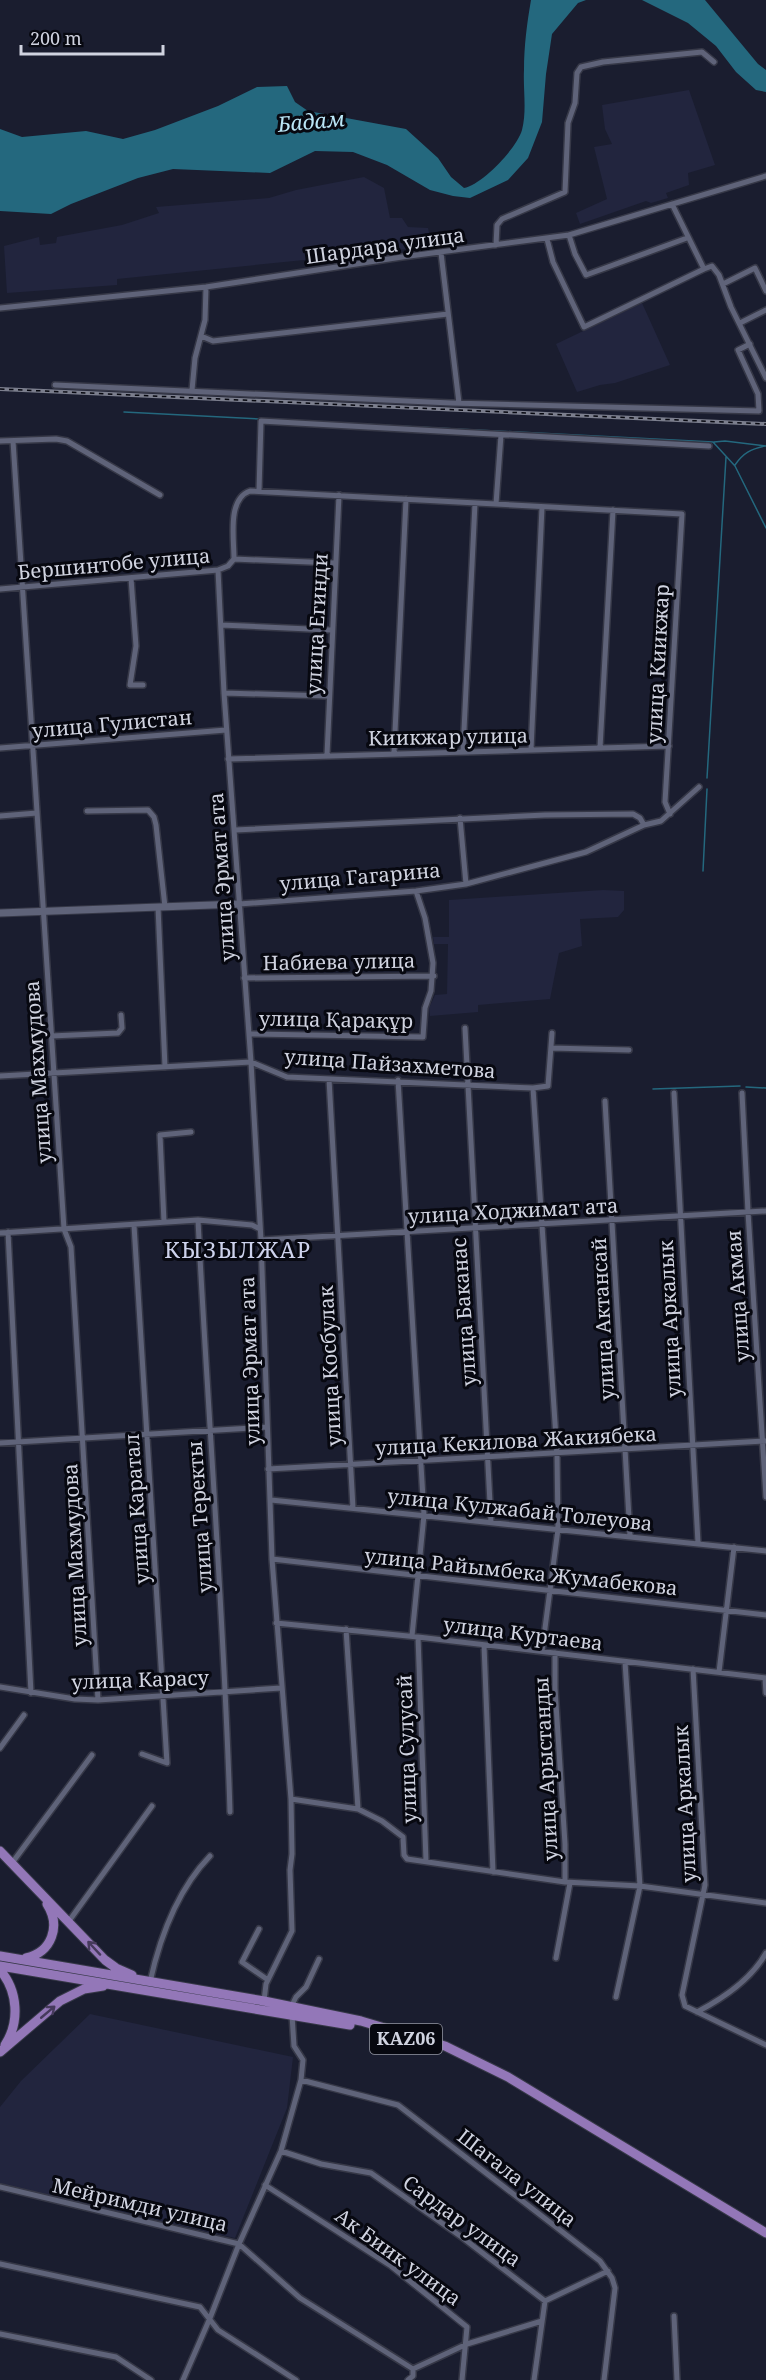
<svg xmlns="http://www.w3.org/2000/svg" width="766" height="2380" viewBox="0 0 766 2380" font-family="'Noto Serif',serif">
<rect width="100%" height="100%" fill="#1a1d2f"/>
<path fill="#22253e" d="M689,90L715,165L688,173L689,185L666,193L668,198L651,203L646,201L580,224L576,213L607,199L594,147L612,144L605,129L602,105Z
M364,177L384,188L390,218H402L408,227L428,228L432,246L396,250L394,244L304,260L117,279V285L7,293L4,246L39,237L40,245L56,243L57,237L122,225L159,213L156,207L269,198L296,190Z
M642,303L670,365L615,383L600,385L577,392L556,344Z
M603,890L624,891V910L618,917L580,919L582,946L559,953L550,999L478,1005V1012L430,1016L429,1008L435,995L447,994L448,944H434L433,937H449V900Z
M90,2014L293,2057L287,2108L235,2238L0,2184V2107L21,2081Z"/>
<path fill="#24687e" d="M531,0H586L578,3L552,34L546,74L542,122L528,158L508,180L470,198L453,196L430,190L387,165L353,152L315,151L270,173L173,169L138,178L71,204L51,214L0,211V129L22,137L86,131L123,139L155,130L218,106L257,87L287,86L295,102L308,111L406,129L438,158L451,177L464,188C482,185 517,148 522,130C527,110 523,90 524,70C524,46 527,23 531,0Z
M642,0H705L758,64L766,70V92L756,90L736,72L716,46L688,23Z"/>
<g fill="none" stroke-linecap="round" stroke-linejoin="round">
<path stroke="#24687e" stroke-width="1.5" d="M124,412L260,419
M340,423L713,442L735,466L766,528
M714,442L725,441L766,446
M735,465C743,453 751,449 765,446
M707,778L726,457
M703,871L707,789
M746,1087L766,1088
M653,1089L740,1086"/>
<defs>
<path id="minor" d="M569,235L575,254L586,275L687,238
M547,239L553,262L584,327L704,269L672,204
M496,245L497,225L502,219L565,192L568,123L575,103L577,73L581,67L603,62L702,52L714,62
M441,253L459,403
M704,269L712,266L719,275L731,307L766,378
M723,284L755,268L766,291
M0,308L206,287L402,257L569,235L766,176
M740,323L766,310
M201,336L213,341L448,314
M55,385L451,403L759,411L758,394L738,350L750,344
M192,390L195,358L205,320L206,287
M0,441L56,439L67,441L160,495
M13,441L64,1229L71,1247L98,1700
M259,491L261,421L709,446
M496,504L501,435
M234,559C234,538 227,499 250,491L682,514L665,802L670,814
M218,570L224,693L251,1062L261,1240L272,1559L291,1799L292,1854L290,1870L292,1931L266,1984L264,2001
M131,578L136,646L130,685H143
M0,589L218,570L228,566L234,559L334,563
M221,625L331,630
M224,693L328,696
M0,748L226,730
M600,748L613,510
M531,750L542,507
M463,751L475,503
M394,753L406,499
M327,755L339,495
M228,759L669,746
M87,811L148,810L154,817L156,825L165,907
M0,816L37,813
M460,818L466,884
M235,830L545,815L633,814L640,818L644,825
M239,904L416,891L466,884L586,852L644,825L661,821L699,787
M158,907L165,1067
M244,978L434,976
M465,1028L491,1522
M249,1034L423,1037L425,1008L431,991L433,963L425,918L416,891
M51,1036L118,1033L122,1028L121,1015
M551,1048L629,1050
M0,1076L251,1062L287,1077L533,1088L548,1086L552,1033
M329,1079L353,1508
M398,1080L424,1515L412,1636
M533,1088L557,1453L558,1529L542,1651
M674,1093L698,1543
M742,1093L748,1212L766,1497
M605,1101L630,1536
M198,1220C208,1417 224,1614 230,1812
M164,1222L160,1135L191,1132
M134,1225L167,1763L142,1754
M8,1232L31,1693
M0,1233L198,1220L252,1225L260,1229
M261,1240L766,1211
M0,1443L267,1427
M268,1469L766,1441
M271,1500L766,1551
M272,1559L766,1615
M276,1623L418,1637L766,1678
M346,1629L358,1809
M418,1637L426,1861
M484,1645L493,1872
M555,1653V1688L565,1844V1882
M693,1669L705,1885L682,1995L685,2006L766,2045
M719,1672L734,1547
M765,1678L766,1693
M0,1687L75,1699L98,1700L281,1688
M0,1748L24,1715
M291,1799L358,1809L382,1821L403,1837L404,1855L407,1859L565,1882L640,1886L766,1903
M12,1863L92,1755
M69,1921L152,1806
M259,1929L242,1962L268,1980
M556,1958L570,1883
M150,1982C160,1937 177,1890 210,1856
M616,1997L640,1886L625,1662
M291,2007L296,1997L306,1987L319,1959
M697,2012C724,1998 751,1980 766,1953
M301,2080L398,2105L600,2261L612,2278L615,2288L604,2380
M281,2151L321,2164L371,2173L463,2238L545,2301L534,2380
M265,2185L391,2266L467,2327L462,2380
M0,2187L239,2244L300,2298L413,2369
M0,2264L200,2307L218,2330L296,2380
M545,2301L608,2271
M674,2316L677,2380
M0,2334L116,2357L151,2380
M183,2380L210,2318L239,2244L281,2151L301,2080L303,2060L294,2046L292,2015
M408,2380L413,2376V2369L467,2344L542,2321"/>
<path id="tertiary" d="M0,913L239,904"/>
<path id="trunk" d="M0,1851L105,1960L116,1968L132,1975
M0,1956L264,2001L361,2021L445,2046L508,2077L766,2233
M26,1958C52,1952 61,1926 47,1904
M0,1966L350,2025
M0,1970C18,1991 20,2022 5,2045
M0,2052L60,2001L84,1989L103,1986"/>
</defs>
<use href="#minor" stroke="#363847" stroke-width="8"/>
<use href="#tertiary" stroke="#363847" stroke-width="9"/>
<use href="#trunk" stroke="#363847" stroke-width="11"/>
<use href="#minor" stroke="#5f6379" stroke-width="5"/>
<use href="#tertiary" stroke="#5f6379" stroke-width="7"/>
<use href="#trunk" stroke="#9377b8" stroke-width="9"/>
<defs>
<path id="rail" d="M0,389L766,424"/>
</defs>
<use href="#rail" stroke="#7b7e8d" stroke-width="4"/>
<use href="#rail" stroke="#070810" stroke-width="1.5" stroke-dasharray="4.5" stroke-linecap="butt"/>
</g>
<defs><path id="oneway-shaft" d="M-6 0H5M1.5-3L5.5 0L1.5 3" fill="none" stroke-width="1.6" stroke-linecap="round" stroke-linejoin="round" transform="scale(1.5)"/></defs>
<g stroke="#463a5c">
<use href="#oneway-shaft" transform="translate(94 1948) rotate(-133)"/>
<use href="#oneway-shaft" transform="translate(48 2012) rotate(-40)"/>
</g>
<g text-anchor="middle" stroke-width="6" stroke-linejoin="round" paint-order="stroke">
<rect fill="#070810" stroke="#9496a2" stroke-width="1.5" x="370" y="2024" width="72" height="30" rx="4.5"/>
<g font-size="18" font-weight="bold" fill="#d0d3e0">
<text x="406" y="2045">KАZ06</text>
</g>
<g font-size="20" fill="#d0d3e0" stroke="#070810">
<text transform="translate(385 246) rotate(-8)" y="7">Шардара улица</text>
<text transform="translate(114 564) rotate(-5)" y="7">Бершинтобе улица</text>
<text transform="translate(317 624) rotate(-87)" y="7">улица Егинди</text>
<text transform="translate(658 664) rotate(-87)" y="7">улица Киикжар</text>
<text transform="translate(112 724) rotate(-5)" y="7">улица Гулистан</text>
<text transform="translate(448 737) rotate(-1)" y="7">Киикжар улица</text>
<text transform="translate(222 877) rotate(-94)" y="7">улица Эрмат ата</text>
<text transform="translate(360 877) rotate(-5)" y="7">улица Гагарина</text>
<text transform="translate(339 962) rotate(-1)" y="7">Набиева улица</text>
<text transform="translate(336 1020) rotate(1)" y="7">улица Қарақұр</text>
<text transform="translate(390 1064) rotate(4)" y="7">улица Пайзахметова</text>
<text transform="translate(38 1072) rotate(-94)" y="7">улица Махмудова</text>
<text transform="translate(513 1211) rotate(-3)" y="7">улица Ходжимат ата</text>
<text transform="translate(738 1296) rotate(-94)" y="7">улица Акмая</text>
<text transform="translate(464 1312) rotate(-94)" y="7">улица Баканас</text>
<text transform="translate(603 1319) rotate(-93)" y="7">улица Актансай</text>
<text transform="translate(670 1319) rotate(-93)" y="7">улица Аркалык</text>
<text transform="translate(250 1361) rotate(-92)" y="7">улица Эрмат ата</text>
<text transform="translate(330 1366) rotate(-93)" y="7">улица Косбулак</text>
<text transform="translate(516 1441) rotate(-3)" y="7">улица Кекилова Жакиябека</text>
<text transform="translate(137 1509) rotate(-94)" y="7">улица Каратал</text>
<text transform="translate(520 1510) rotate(6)" y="7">улица Кулжабай Толеуова</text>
<text transform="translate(200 1517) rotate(-94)" y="7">улица Теректы</text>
<text transform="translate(75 1555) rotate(-93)" y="7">улица Махмудова</text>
<text transform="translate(521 1572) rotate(6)" y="7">улица Райымбека Жумабекова</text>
<text transform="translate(523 1634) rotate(7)" y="7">улица Куртаева</text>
<text transform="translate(140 1680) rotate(-2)" y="7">улица Карасу</text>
<text transform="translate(407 1749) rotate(-92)" y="7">улица Сулусай</text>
<text transform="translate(546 1769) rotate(-93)" y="7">улица Арыстанды</text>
<text transform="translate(685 1804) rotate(-93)" y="7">улица Аркалык</text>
<text transform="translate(517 2178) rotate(38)" y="7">Шагала улица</text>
<text transform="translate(140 2205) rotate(13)" y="7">Мейримди улица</text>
<text transform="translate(462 2221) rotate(36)" y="7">Сардар улица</text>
<text transform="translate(398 2257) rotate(36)" y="7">Ак Биик улица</text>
</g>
<g font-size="21" font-style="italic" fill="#bbe6f6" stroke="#070810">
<text transform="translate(311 122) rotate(-5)" y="7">Бадам</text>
</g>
<g font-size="22" letter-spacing="1.5" fill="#cdd2ec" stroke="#070810">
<text x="238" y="1258">КЫЗЫЛЖАР</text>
</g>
</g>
<path d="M21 45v9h142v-9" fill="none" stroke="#d0d3e0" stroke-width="3"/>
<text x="30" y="45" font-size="18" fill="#d0d3e0" stroke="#070810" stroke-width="4.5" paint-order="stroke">200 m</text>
</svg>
